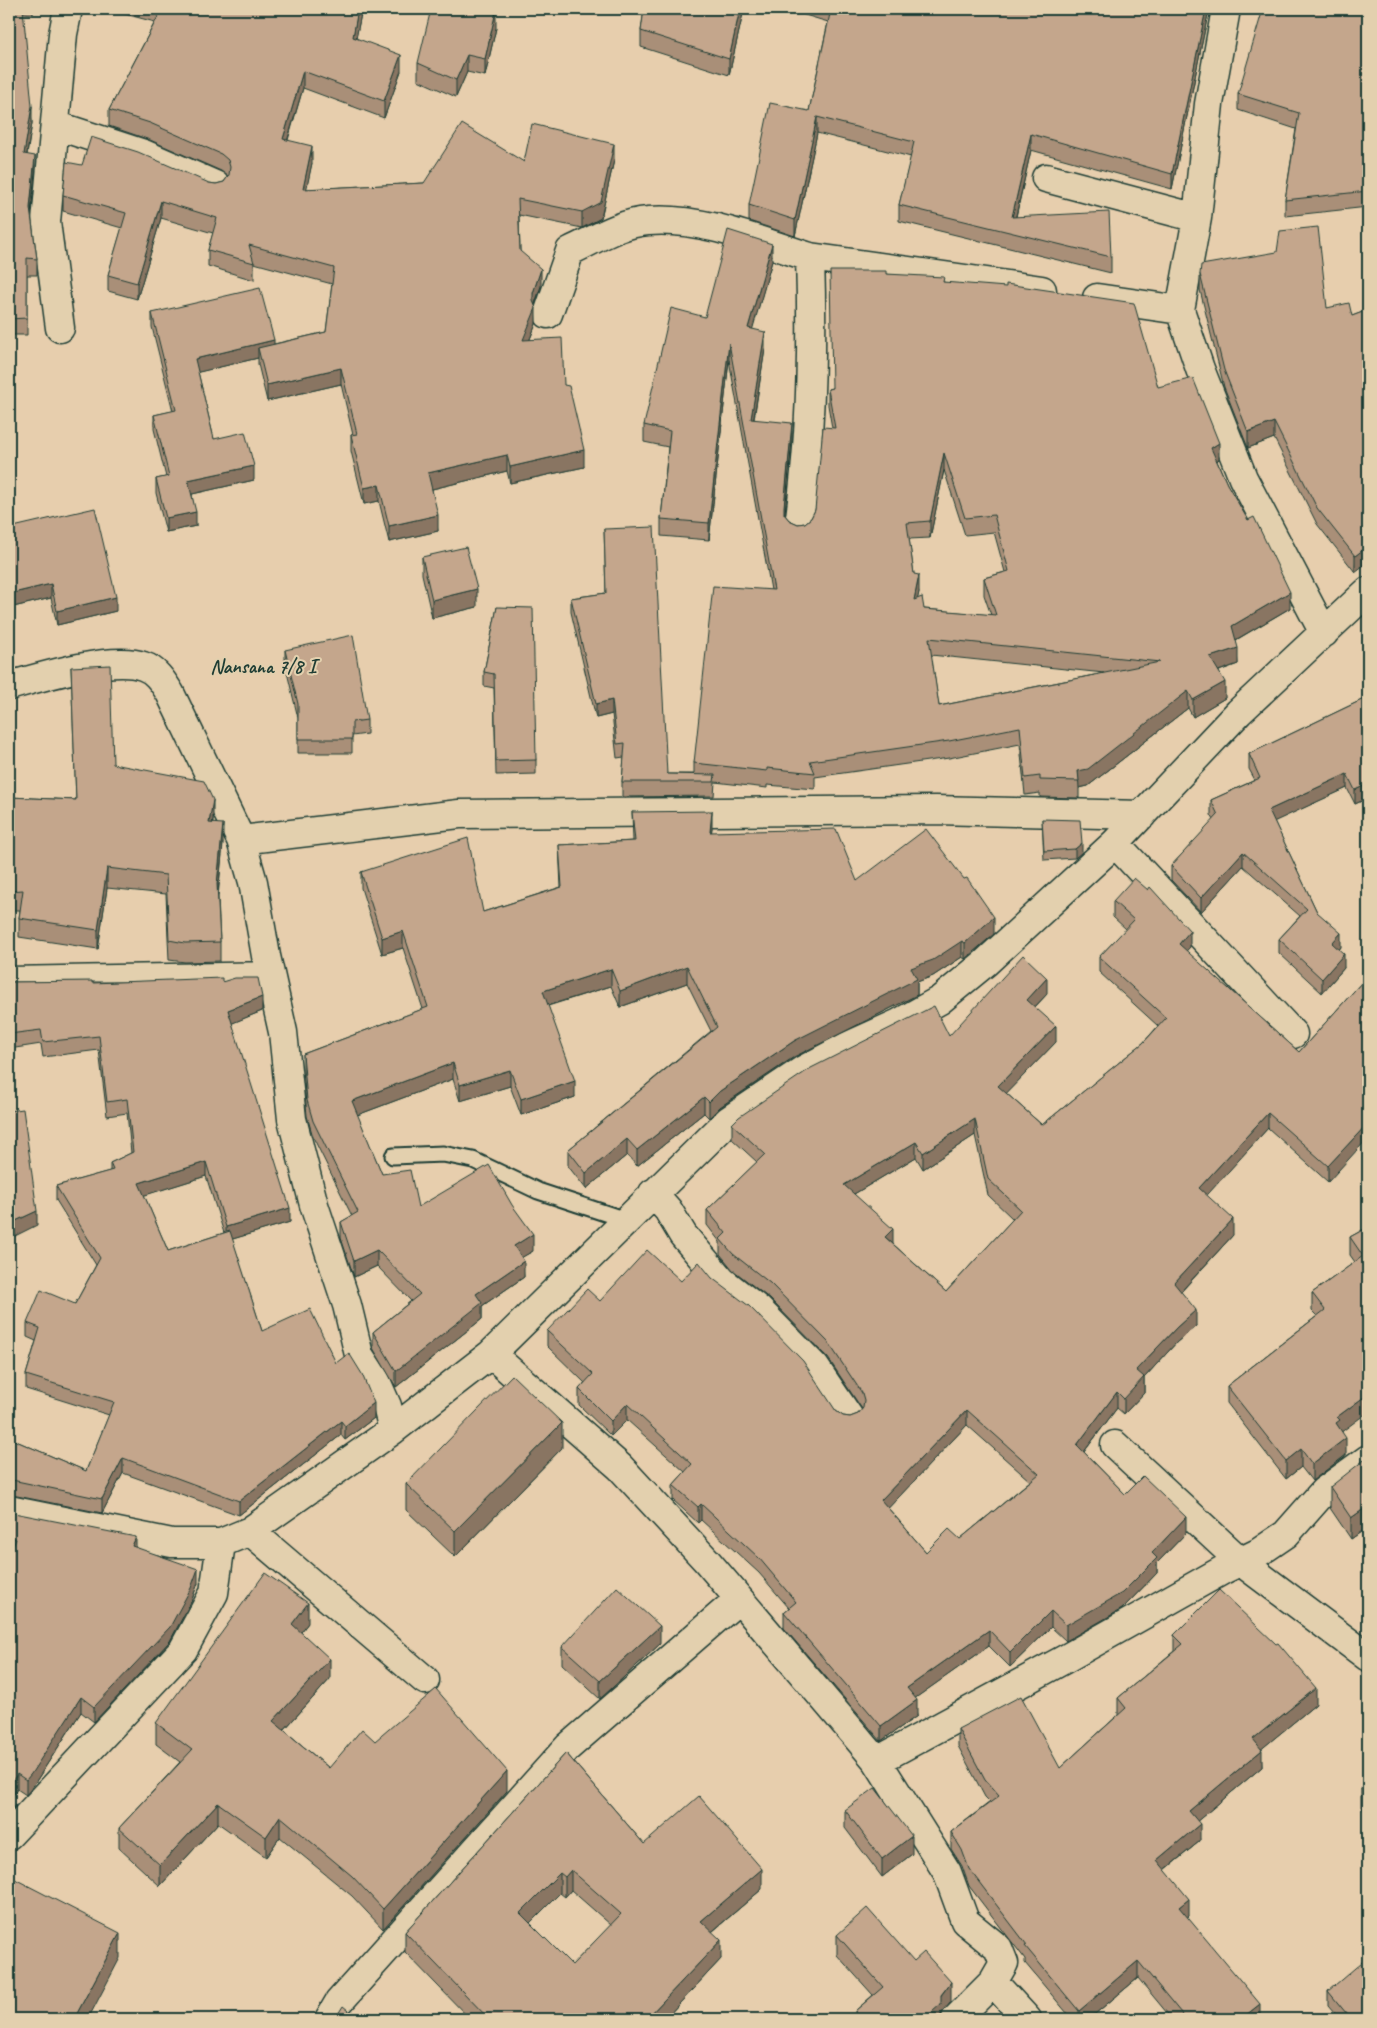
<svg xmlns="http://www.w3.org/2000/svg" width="1377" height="2028" viewBox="0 0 1377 2028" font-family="Caveat,sans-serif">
<rect width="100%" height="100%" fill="#e7cead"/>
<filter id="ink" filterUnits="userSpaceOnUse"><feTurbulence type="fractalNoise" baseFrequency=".02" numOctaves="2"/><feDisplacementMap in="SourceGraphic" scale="10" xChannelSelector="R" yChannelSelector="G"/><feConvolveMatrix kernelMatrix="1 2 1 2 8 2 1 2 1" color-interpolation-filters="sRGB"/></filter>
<g filter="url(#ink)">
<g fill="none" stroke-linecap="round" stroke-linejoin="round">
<defs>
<path id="lane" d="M393,1156L443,1154L473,1160L538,1191L626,1220"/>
<path id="street" d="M1226,9L1209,104L1197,218L1180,310L1200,369L1243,478L1324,633
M55,125L144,154L215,185
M1046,178L1197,218
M1097,298L1180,310
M548,314L570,251C594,240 620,223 648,221C700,216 761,242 810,257
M60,328L46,222L63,34L68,9
M799,525C811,437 813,346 810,257L1042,290
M9,686C40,677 113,655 143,666C156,670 163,682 170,693L241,840L253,882L266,956L283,1032L292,1119L314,1205L347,1305L359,1355L376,1381L387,1406L393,1430
M241,840L459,814L936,810L1142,815
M1115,843L1293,1034
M9,981L270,976
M653,1193L668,1210L683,1235L722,1281L759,1310L815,1367L849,1417
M491,1354L620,1467L706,1560L877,1761L1065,1659L1223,1570L1258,1553L1286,1534L1324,1491L1368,1459
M1115,1445L1240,1561L1368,1657
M9,1510L172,1543H221L250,1531L393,1430L491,1354L729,1120L803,1070L846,1047L899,1023L940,1000L985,963L1115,843L1239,712L1368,591
M250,1531L425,1680
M877,1761L947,1872L965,1921L998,1948L1004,1963L993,1982L956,2019
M9,1835L183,1650L214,1593L221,1543
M993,1982L1027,2019
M329,2019L339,2002L568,1747L739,1599"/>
</defs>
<use href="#lane" stroke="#1f3d34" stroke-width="19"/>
<use href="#street" stroke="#1f3d34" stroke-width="31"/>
<use href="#lane" stroke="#e3d0ae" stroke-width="15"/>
<use href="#street" stroke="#e3d0ae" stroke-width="28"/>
</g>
<path fill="#a98f78" stroke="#1f3d34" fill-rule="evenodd" d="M9,9H34L33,14L23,13L32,123L27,155L35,173L31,214L37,259V275H27V335H9Z
M106,9H362L356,38L401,71L384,118L303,88L288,140L312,163L306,189L424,183L524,162L614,160L601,218L582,228L519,215L520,251L541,286L535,305L536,324L530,339L564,385L584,467L510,483L507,471L432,489L438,531L389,542L379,501L364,504L351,451V435H353L341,384L267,401L258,364V358L198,372L214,439L254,480L192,494L196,526L166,532L156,493V479L166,477L154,429V415L173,411L152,327V313L274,344L326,332L332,284L254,263V280L208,266V250L213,233L161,218L137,299L108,291V275L122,228L63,211V195L82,165L216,184L224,182L228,176L221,171L150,140L109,126V110L155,22Z
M644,9H744L729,75L641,47V31Z
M785,9H1209L1172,189L1031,150L1016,217L1111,257V273L899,221V205L911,157L817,133L795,236L749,221V205L809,111L828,22Z
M1368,9V207L1285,216V200L1296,129L1238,110V94Z
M496,28L485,76L467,72L456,97L418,80V63Z
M772,261L752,329L765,349L754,419L792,440L784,514L789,520L798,524L805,523L811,518L815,510L832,428L828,405V389L832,388L886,274L944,282L1158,387L1219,459L1217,461L1227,484L1290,608L1236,640L1238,664L1219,671L1225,698L1193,717L1188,708L1088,786L1079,788V798L1040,797V793L1025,795L1020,744L949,758L815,777V789L767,785V788L715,782L714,796L622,797V782L624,757L617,758L612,714L596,718L571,612V598L606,593L604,529L667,774H694V763L771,590L729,360L709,540L661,536V519L668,447L644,442V425L705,317ZM944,470L965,535L994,532L1005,572L984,578V595L991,615L924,609L917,599L919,592L914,574L909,539L930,538ZM931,655L950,657L1104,673L939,706Z
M1200,274L1327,308L1352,316L1368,310L1355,572L1317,524L1274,438L1248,448L1224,387L1200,290Z
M9,528L116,611L57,625L51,598L9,608Z
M422,557L477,607L432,618L422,574Z
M497,607L536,760V774L496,775L494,688L484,686V672Z
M285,650L367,720V734L352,736V753H298V718L285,664Z
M71,667L113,764L213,819V823L223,843L218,897L220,942V961L185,962L169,960L166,894L107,888L98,949L19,937V918L20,910H9V797L76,800Z
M1368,697V798L1355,804L1347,788L1274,821L1317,912L1341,947L1339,950L1344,968L1322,993L1279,953V939L1300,916L1243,866L1201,912L1171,880V866L1214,820L1211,815V800L1255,780L1249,769V754Z
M632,812L712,828L711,832L857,881L994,934L965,959L962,957L933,976L917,982V995L794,1057L720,1107L709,1118L704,1113L637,1166L627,1155L586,1189L568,1166V1150L711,1031L687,983L620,1007L611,986L548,1006L575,1097L521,1115L510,1086L460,1101L453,1079L357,1115L382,1174L418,1207L533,1251L522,1257L524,1277L482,1306V1319L396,1387L373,1348V1332L411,1301L377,1266L354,1277L341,1238V1222L352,1216L313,1137L307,1116L303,1070V1054L423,1009L403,948L382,954L361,888V872L483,912L561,887L559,845L633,841Z
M1042,819L1082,852L1075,858L1044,860Z
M1113,901L1190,947L1186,951L1299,1052L1363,981L1328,1182L1268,1128L1206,1195L1233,1235L1181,1292L1196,1326L1177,1342L1144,1378V1393L1124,1414L1117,1408L1084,1452L1125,1494L1186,1533L1157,1563V1573L1122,1609L1066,1641L1051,1627L1010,1667L989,1646L915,1698L917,1716L881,1741L784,1628V1612L789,1608L759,1573L701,1520L698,1523L673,1500V1485L685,1472L627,1420L611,1436L579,1405V1389L585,1383L547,1346V1331L600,1301L681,1281L712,1278L836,1411L843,1416L850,1417L858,1414L862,1409L828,1358L770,1299L733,1270L720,1254V1242L707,1225V1210L757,1162L732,1139V1124L949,1036L1047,994L1035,1007L1056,1042L1006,1093L1042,1125L1143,1043L1158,1026L1099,972V957L1126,929L1113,917ZM975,1135L988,1195L1013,1219L946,1292L893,1244L854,1194L916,1157L923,1169ZM967,1425L1030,1481L960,1539L926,1552L888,1508Z
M9,982H222L262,1011L232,1023L290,1222L232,1239L262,1331L336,1363L374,1418L345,1440L341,1435L239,1515L123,1473L102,1513L12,1495H9V1438L86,1471L109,1415L26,1389V1375L36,1341L27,1337V1323L75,1304L96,1265L56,1200V1186L110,1171V1163L131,1153L127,1113L107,1116L99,1050L43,1057L41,1044L9,1049ZM206,1176L224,1233L168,1251L144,1195Z
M1368,1227L1342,1431L1346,1455L1312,1481L1301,1467L1286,1479L1227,1403V1386L1317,1316L1312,1311V1293L1355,1262L1350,1255V1237Z
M562,1448L455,1557L406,1510V1484Z
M1368,1466V1527L1351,1539L1330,1508V1487Z
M9,1512L136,1547L198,1583L191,1602L170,1641L94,1722L81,1712L31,1789L26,1795L17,1789L9,1801V1557L11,1551H9Z
M308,1623L301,1632L330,1679L284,1730L329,1768L375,1741L507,1791L383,1929L352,1896L280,1837L266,1857L218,1823L160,1886L119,1848V1828L180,1762L156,1744V1723Z
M1174,1635L1316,1704L1261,1749L1262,1767L1197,1821L1200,1841L1165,1870L1189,1916L1187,1917L1260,2019H1172L1138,1978L1089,2019H1072L1025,1963V1959L969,1886L962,1866L951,1849V1832L990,1802L985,1797L958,1746V1729L1060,1768L1118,1715V1698L1174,1651Z
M660,1644L600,1699L562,1664V1647Z
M566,1753L644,1844L762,1889L712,1932L721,1959L665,2019H470L405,1952V1932ZM571,1890L611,1925L572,1965L530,1923L560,1893L565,1897Z
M1368,1783V1816L1361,1807V1789Z
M845,1810L912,1854L882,1877L845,1828Z
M837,1935L951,2002L941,2014V2019H855V2011L873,1995L837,1955Z
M1328,1991L1368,2019H1340L1328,2005Z"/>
<path fill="#897462" stroke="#1f3d34" d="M358,9H362L353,53V37Z
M740,9H744L729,75V59Z
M1206,9H1209L1172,189V174Z
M496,11V28L485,76V59Z
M401,55V71L384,118V101Z
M467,55V72L456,97V80Z
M303,71V88L283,155V139Z
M32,106V123L24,171V154Z
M817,117V133L795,236V220Z
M1031,134V150L1012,233V217Z
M614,144V160L601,218L582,228V212Z
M312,146V163L303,206V189Z
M35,156V173L30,224V208Z
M161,201V218L137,299V283Z
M772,244V261L748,345V328Z
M541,269V286L533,309L536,308V324L523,356V340L533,293Z
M765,332V349L751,435V419Z
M274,340V354L258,348V358L195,373V359Z
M729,343V360L709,540V523Z
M341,368V384L267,401V385Z
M1274,422V438L1248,448V432Z
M792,423V440L784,524V507Z
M1219,443V459L1211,464V448Z
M584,450V467L510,483V467Z
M944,453V470L930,538V521Z
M507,455V471L428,490V473Z
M254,466V480L188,495V480Z
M379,485V501L364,504V488Z
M196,512V526L166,532V518Z
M438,515V531L389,542V526Z
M1368,546V562L1355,572V556Z
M919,575V592L914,617V600Z
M51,584V598L9,608V594Z
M477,589V607L432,618V600Z
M1290,592V608L1232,642V626Z
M116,597V611L57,625V611Z
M1238,648V664L1210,674V657Z
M1225,682V698L1193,717V700Z
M1188,691V708L1088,786L1079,788L1078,771Z
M612,700V714L596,718V704Z
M1347,774V788L1269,824V810Z
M1368,784V798L1355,804V790Z
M213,800V819L209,842V823Z
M712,811V828L710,849V832Z
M223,824V843L217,903V884Z
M1082,843V852L1075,858V849Z
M1243,852V866L1201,912V898Z
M107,868V888L98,949V930Z
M994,917V934L965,959V943Z
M403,931V948L382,954V938Z
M1190,931V947L1179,959V944Z
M1341,933V947L1332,957V943Z
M962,941V957L933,976L917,982V995L794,1057L720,1107L709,1118V1102L720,1091L794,1041L911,968Z
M1344,954V968L1322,993V979Z
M687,966V983L620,1007V991Z
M611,969V986L543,1007V991Z
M1047,978V994L1027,1015V1000Z
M262,997V1011L228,1025V1010Z
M1056,1026V1042L998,1102V1086Z
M453,1063V1079L352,1117V1101Z
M510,1070V1086L460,1101V1085Z
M575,1081V1097L521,1115V1099Z
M704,1097V1113L637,1166V1150Z
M1268,1113V1128L1199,1204V1188Z
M975,1119V1135L923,1169V1153Z
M1368,1123V1138L1328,1182V1166Z
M627,1139V1155L586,1189V1173Z
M916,1142V1157L844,1200V1185Z
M206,1162V1176L139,1197V1183Z
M290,1208V1222L226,1241V1227Z
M37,1211V1225L9,1239V1224Z
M1233,1219V1235L1174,1299V1283Z
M893,1229V1244L885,1237Z
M533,1234V1251L514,1262V1246Z
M377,1250V1266L354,1277V1261Z
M524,1261V1277L482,1306V1319L396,1387V1371L476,1294Z
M1196,1310V1326L1177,1342L1144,1378V1393L1124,1414V1399L1136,1370L1177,1327Z
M1117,1392V1408L1077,1461V1445Z
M1368,1394V1412L1340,1433L1336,1423L1337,1417Z
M374,1403V1418L345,1440V1426Z
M627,1404V1420L611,1436V1421Z
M967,1410V1425L881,1516V1500Z
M341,1421V1435L239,1515V1501Z
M562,1423V1448L455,1557V1531Z
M1346,1438V1455L1312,1481V1464Z
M1301,1449V1467L1286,1479V1461Z
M123,1458V1473L102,1513V1499Z
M701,1504V1520L698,1523V1507Z
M1368,1506V1527L1351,1539V1518Z
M1186,1517V1533L1157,1563V1573L1122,1609L1066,1641V1625L1152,1553Z
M136,1537V1552L132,1546Z
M198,1569V1583L191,1602L170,1641L94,1722V1707Z
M308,1603V1623L292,1644V1624Z
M1051,1611V1627L1010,1667V1652Z
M660,1626V1644L600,1699V1681Z
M989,1630V1646L907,1704V1688Z
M330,1659V1679L273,1742V1721Z
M1316,1688V1704L1253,1756V1739Z
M81,1697V1712L31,1789L26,1795V1780Z
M917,1700V1716L881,1741V1726Z
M1262,1750V1767L1189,1828V1811Z
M507,1771V1791L383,1929V1909Z
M17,1774V1789L9,1801V1787Z
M218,1803V1823L160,1886V1865Z
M280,1816V1837L266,1857V1837Z
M1200,1824V1841L1157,1876V1860Z
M912,1836V1854L882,1877V1859Z
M762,1869V1889L701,1941V1921Z
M571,1870V1890L565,1897V1877Z
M560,1873V1893L520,1933V1913Z
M1189,1899V1916L1179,1924V1907Z
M120,1933V1958L88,2019H74Z
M721,1940V1959L665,2019H646Z
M1138,1961V1978L1089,2019H1079V2011Z
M951,1982V2002L941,2014V2019H924Z
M1260,2004V2019H1241Z"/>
<path fill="#c4a68c" stroke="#1f3d34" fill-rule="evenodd" d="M9,9H23L32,106L24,154L35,156L30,208L37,259L27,258V318L9,319Z
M162,9H358L353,37L401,55L384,101L303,71L283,139L312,146L303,189L424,183L462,124L524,162L532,124L614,144L601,202L582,212L518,199L520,251L541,269L533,293V301L536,308L523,340L562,338L564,385L569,386L584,450L510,467L507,455L428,473L438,515L389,526L379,485L364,488L351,435L357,434L341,368L267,385L258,348L326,332L334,268L249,245L254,263L208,250L217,218L161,201L137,283L108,275L126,213L63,195L66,162L82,165L91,137L138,152L209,183L216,184L224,182L229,175L230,167L228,160L221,154L150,123L109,110Z
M431,9H487L496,11L485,59L467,55L456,80L418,63Z
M644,9H740L729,59L641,31Z
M831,9H1206L1172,174L1031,134L1012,217L1109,212L1111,257L899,205L914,142L817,117L795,220L749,205L770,103L809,111Z
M1263,9H1368V191L1285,200L1299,113L1238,94Z
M1318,227L1327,308L1349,303L1352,316L1368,310V546L1355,556L1317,508L1274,422L1248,432L1224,370L1200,274L1201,265L1277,252L1280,231Z
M728,230L772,244L748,328L765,332L751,419L792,423L784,507V514L789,520L798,524L805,523L811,518L815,510L823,427L835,428L828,389L832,388L830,271H886V274L944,277L943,282L1006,287V284L1134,303L1158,387L1193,378L1219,443L1211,448L1227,484L1248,520L1254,517L1290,592L1232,626L1238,648L1210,657L1225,682L1193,700L1188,691L1088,769L1078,771L1079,781L1040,780V776L1025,778L1020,727L949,741L810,761L815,773L767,768V771L694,763L713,586L774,590L729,343L709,523L661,519L670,431L644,425L671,308L705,317ZM944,453L965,518L994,515L1009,571L984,578L996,615L924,609L922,597L914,600L919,575L914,574L907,523L930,521ZM929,638L1160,662L939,706Z
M260,288L274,340L195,359L214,439L245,432L254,466L188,480L196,512L166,518L156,479L169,476L154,415L176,410L152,313Z
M95,508L116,597L57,611L51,584L9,594V528Z
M654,527L667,774L715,775L714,782H622L625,743L617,744L612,700L596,704L571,598L606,593L604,529Z
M466,547L477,589L432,600L422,557Z
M497,607L533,608L536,760L496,761L494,674L484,672Z
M353,635L367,720L352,722V739H298V704L285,650Z
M110,665L113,764L204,781L213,800L209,823L223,824L217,884L220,942L185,943L169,940L166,875L107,868L98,930L19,918L23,890L9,891V797L76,800L71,667Z
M1368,697V784L1355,790L1347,774L1269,810L1317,912L1341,933L1332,943L1344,954L1322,979L1279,939L1307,909L1243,852L1201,898L1171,866L1218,815L1211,800L1260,778L1249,754Z
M712,811L710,832L836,829L857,881L926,829L964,879L967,878L994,917L965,943L962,941L933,960L911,968L917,979L794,1041L720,1091L709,1102L704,1097L637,1150L627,1139L586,1173L568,1150L717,1027L687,966L620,991L611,969L543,991L575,1081L521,1099L510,1070L460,1085L453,1063L352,1101L382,1174L410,1170L418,1207L489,1165L512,1205L533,1234L514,1246L524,1261L476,1294L482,1303L396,1371L373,1332L420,1294L377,1250L354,1261L341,1222L358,1212L313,1121L307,1100L303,1054L428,1007L403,931L382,938L361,872L468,838L483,912L562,887L559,845L635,841L632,812Z
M1042,819L1080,820L1082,843L1075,849L1044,851Z
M1134,878L1148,890L1150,887L1190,931L1179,944L1299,1052L1363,981L1368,987V1123L1328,1166L1268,1113L1199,1188L1233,1219L1174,1283L1196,1310L1177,1327L1136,1370L1144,1377L1124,1399L1117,1392L1077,1445L1125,1494L1143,1476L1186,1517L1152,1553L1157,1558L1122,1593L1066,1625L1051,1611L1010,1652L989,1630L907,1688L917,1700L881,1726L784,1612L796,1602L759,1558L701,1504L698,1507L673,1485L692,1464L627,1404L611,1421L579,1389L593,1374L547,1331L587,1289L600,1301L647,1250L681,1281L699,1262L712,1278L749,1306L803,1361L836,1411L843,1416L850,1417L858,1414L863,1408L864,1400L862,1393L828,1342L770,1283L733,1254L720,1239L726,1233L707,1210L765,1154L732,1124L739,1117L811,1068L934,1006L949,1036L1023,955L1047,978L1027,1000L1056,1026L998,1086L1042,1125L1143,1043L1166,1018L1099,957L1134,920L1113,901ZM975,1119L988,1179L1021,1210L946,1292L885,1237L893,1229L844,1185L916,1142L923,1153ZM967,1410L1039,1474L960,1539L949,1529L926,1552L881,1500Z
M222,978V982L235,978H258L262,997L228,1010L290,1208L226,1227L206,1162L139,1183L168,1251L230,1231L262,1331L310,1309L336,1363L349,1353L362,1374L374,1403L345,1426L341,1421L239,1501L123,1458L102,1499L12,1480L9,1481V1438L86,1471L114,1402L26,1375L40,1328L27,1323L41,1290L75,1304L100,1258L56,1186L113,1170L110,1163L133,1152L127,1099L107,1102L99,1036L43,1042L41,1030L9,1034V982L92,981V983Z
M23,1109L37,1211L9,1224V1111Z
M1368,1227V1394L1337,1417L1340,1420L1336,1423L1346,1438L1312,1464L1301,1449L1286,1461L1227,1386L1325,1310L1312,1293L1363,1256L1350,1237Z
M512,1375L562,1423L455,1531L406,1484Z
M1364,1460L1368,1466V1506L1351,1518L1330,1487Z
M9,1512L136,1537L132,1546L198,1569L191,1588L170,1627L94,1707L81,1697L31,1774L26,1780L17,1774L9,1787V1557L16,1539L9,1537V1526L10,1521H9Z
M265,1573L308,1603L292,1624L330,1659L273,1721L329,1768L362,1729L375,1741L436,1689L507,1771L383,1909L352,1876L280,1816L266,1837L218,1803L160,1865L119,1828L192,1750L156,1723Z
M617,1587L660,1626L600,1681L562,1647Z
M1219,1590L1276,1644L1278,1643L1316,1688L1253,1739L1262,1750L1189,1811L1200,1824L1157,1860L1189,1899L1179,1907L1260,2004L1241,2019H1186L1138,1961L1079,2011L1025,1946L1027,1945L969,1869L962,1850L951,1832L999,1796L985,1780L958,1729L1021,1696L1060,1768L1126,1708L1118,1698L1183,1644L1174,1635Z
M566,1753L644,1844L699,1796L762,1869L701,1921L721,1940L646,2019H489L405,1932ZM571,1870L621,1914L572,1965L520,1913L560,1873L565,1877Z
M1368,1783V1798L1361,1789Z
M875,1788L912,1836L882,1859L845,1810Z
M9,1876L120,1933L74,2019H13L9,2017Z
M867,1908L914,1961L924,1952L951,1982L941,1995V2004L924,2019H861L855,2011L883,1987L837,1935Z
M1368,1957V2019H1351L1328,1991Z
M343,2006L359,2019H335Z
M447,2014L456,2019H443Z"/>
</g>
<g text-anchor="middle" stroke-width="4" stroke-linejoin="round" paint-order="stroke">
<g font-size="20" font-weight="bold" fill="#1f3d34" stroke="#e3d0ae">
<text x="263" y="673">Nansana 7/8 I</text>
</g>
</g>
<rect width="1377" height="2028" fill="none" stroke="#e3d0ae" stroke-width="30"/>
<rect x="15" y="15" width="1347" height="1998" fill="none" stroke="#1f3d34" stroke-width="2" filter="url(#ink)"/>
</svg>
